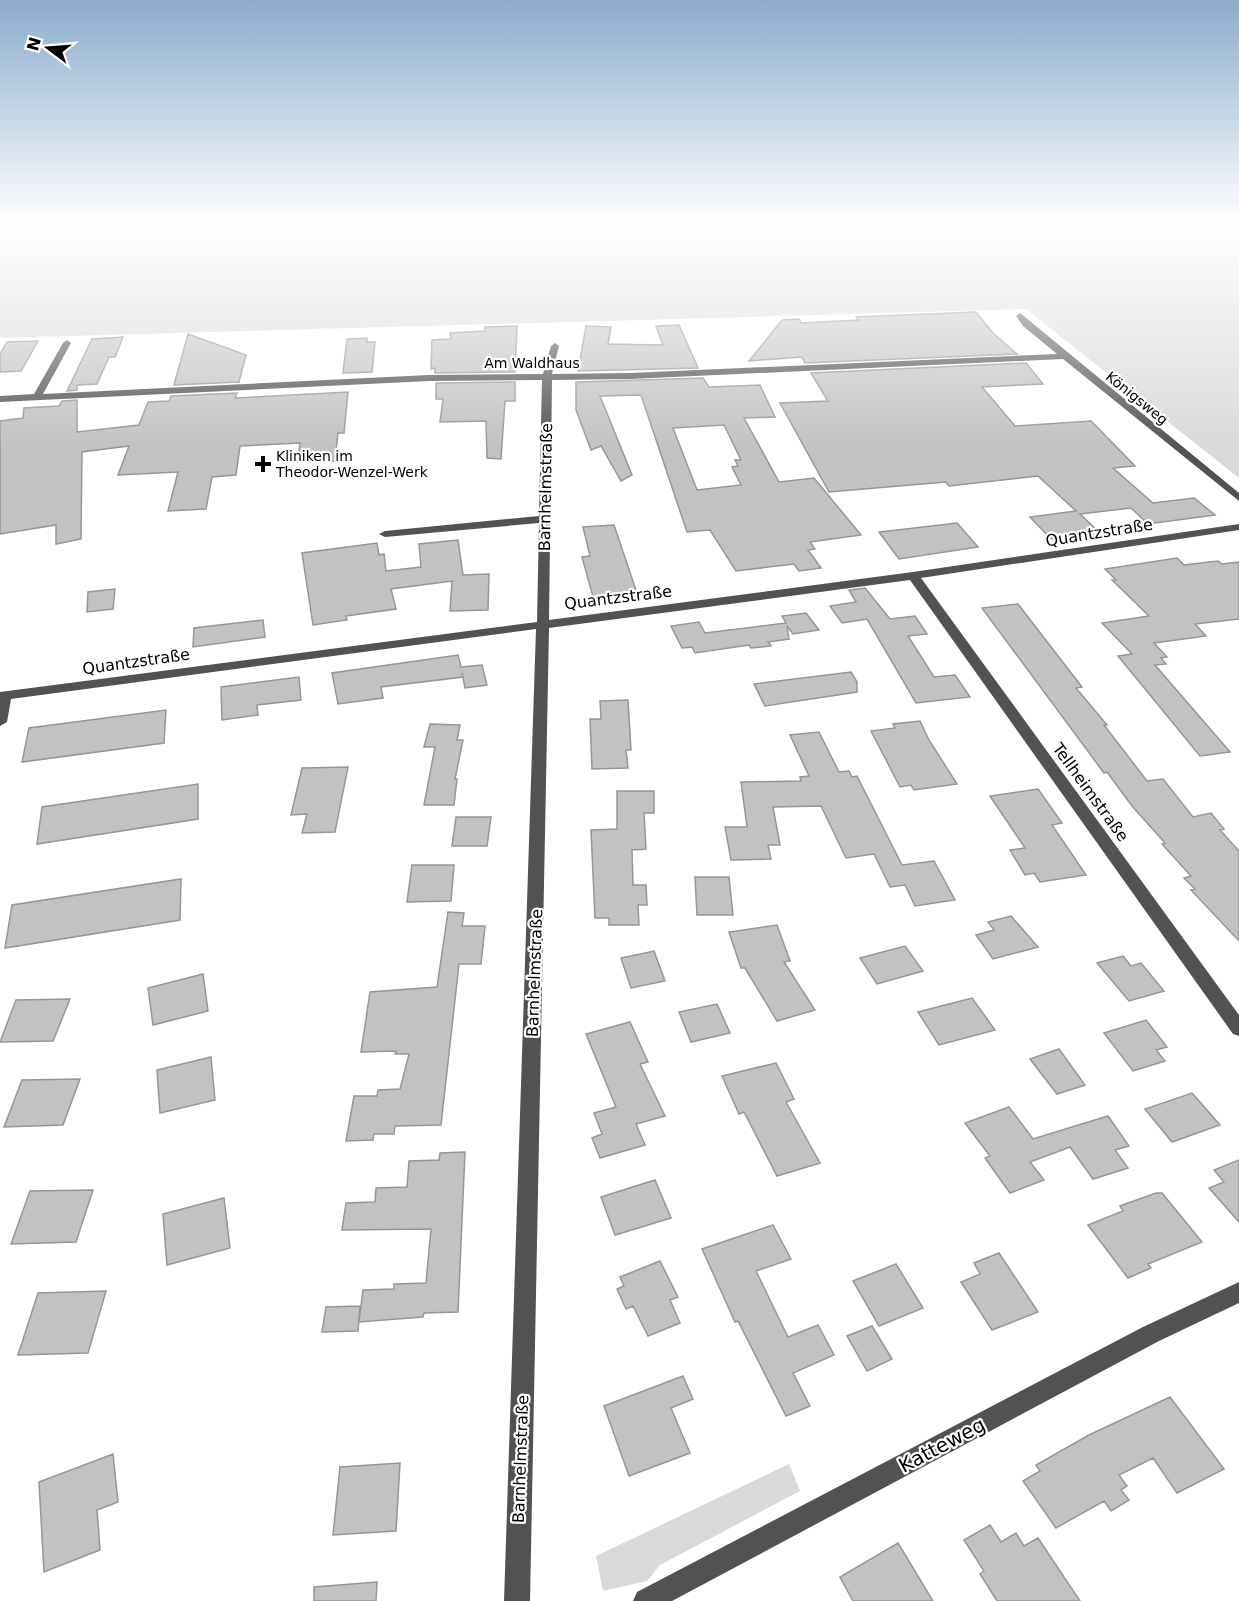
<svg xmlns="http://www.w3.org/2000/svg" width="1239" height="1601" viewBox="0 0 1239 1601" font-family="'DejaVu Sans',sans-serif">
<rect width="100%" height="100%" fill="#fff"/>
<path fill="#d9d9d9" d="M0,224H1239V478L1026,309L0,338Z
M789,1464L800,1491L660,1565L647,1581L603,1591L596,1556Z"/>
<path fill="#c2c2c2" stroke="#969696" stroke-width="1.5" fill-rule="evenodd" d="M976,312L993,333L1017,354L805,363L802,357L749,361L782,320L799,319L801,323L859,320L856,317Z
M679,325L698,368L578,371L586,326L611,327L608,344L663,345L656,326Z
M517,326L515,372L435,373V368L431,369L432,340L451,339L450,333L485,331V327Z
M188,334L246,355L239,382L174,385Z
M123,337L115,357H109L97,384L77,385V390L67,391L92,339Z
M367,338V342H375L372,372L343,373L347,339Z
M38,341L21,371L0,372V354L7,342Z
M1026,363L1043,384L982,387L1015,426L1091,421L1135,466L1113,468L1153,503L1194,498L1215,515L1148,524L1131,508L1080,514L1100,533L1051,539L1030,517L1076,511L1038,476L949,486L946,482L829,492L780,403L828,401L811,373Z
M703,378L709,387L760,385L775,417L744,418L779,482L814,478L861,535L810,542L815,549L808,550L821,568L799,571L794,564L736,571L710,530L687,532L641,395L600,396L632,475L621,481L601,446L591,450L576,410V382ZM724,425L741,460H735L738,466L732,467L741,485L697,490L673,428Z
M515,382V401H505L501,459L487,458L486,421L440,422L443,399H436V383Z
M348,392L344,433H338L335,461L298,462L300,443L240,446L236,475L212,477L206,509L168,511L178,472L118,475L129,446L82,452L81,539L56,544V525L0,534V421L23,418L24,408L59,406L62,401L77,400V432L139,425L148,402L169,401L171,396L237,393L235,398Z
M957,523L978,547L899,559L879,532Z
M614,525L637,593L593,597L582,557L590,556L583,527Z
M458,540L463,575L489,574L488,610L450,611L452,581L391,589L396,609L346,616L347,620L313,625L302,553L377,543L379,555L384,554L386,571L421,567L419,544Z
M1177,558L1184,565L1218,561L1222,564L1239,562V619L1195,624L1206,636L1154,643L1167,657L1161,658L1166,664L1155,665L1230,752L1200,756L1118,656L1132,654L1102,623L1149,616L1112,580H1116L1105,569Z
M865,588L890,619L915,616L927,634L908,636L934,677L955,675L970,697L916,703L867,619L842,623L830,606L856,602L849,590Z
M115,589L113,609L87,612L88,592Z
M1018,604L1082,687L1076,688L1107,725H1104L1147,781L1163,779L1193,817L1211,813L1224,829L1220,830L1239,851V941L1191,890L1195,889L1184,878L1191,876L1162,844L1165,843L1132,806L1107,772L1104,773L982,608Z
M806,613L819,630L793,634L787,626L789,639L768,642L771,646L751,648L749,645L695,653L692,647L682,648L671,626L699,622L705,633L786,623L782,616Z
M263,620L265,637L193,647L194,628Z
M458,655L461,667L482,665L487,685L465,688L462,673L463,677L381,687L383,698L338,704L332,673Z
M851,672L857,682V692L765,706L754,684Z
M299,677L301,700L257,705L258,715L222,720L221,687Z
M628,700L631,750H626L628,768L592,769L590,719H601L600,701Z
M166,710L164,743L22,762L29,728Z
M920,721L929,740L957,784L914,790L911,785L900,787L871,731L895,728L893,724Z
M430,724L460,725L457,740H463L455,779H457L454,805H424L435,747H424Z
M819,732L839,772L849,771L852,777L857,776L902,865L934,861L955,900L915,906L905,885L890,887L874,854L846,858L821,806L773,807L780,845H768L771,859L731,860L725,827H747L741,782L801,781L800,777L809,776L790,735Z
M348,767L335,832L302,833L307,814L291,815L302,768Z
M198,784V819L37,844L42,807Z
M1038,789L1062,823L1052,825L1086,875L1040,882L1034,873L1025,875L1010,850L1025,848L990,796Z
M617,791H654V813H644L646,849L632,850L633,885H646L647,905H638L639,925H609V918H595L591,830L617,829Z
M456,817H491L487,846H452Z
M412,865H454L451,901L407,902Z
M695,877H729L733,915H697Z
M181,879L180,920L5,948L12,905Z
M448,912L464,913L462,926H485L481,964H459L441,1125L395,1126L394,1134H374L373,1140L346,1141L354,1096H377L378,1090L400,1089L409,1054H395L396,1051L361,1052L370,992L437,987Z
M1011,916L1038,947L993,959L976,935L994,930L988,922Z
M777,925L790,961L784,962L815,1010L777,1021L745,968H741L729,932Z
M905,946L923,971L877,984L860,958Z
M654,951L665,981L631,988L621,958Z
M1123,956L1131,966L1141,963L1164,991L1129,1001L1097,963Z
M203,974L208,1011L153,1025L148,988Z
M972,998L995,1030L939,1045L918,1012Z
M70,999L53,1041L0,1042L16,1000Z
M717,1004L730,1033L691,1042L679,1012Z
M1146,1020L1167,1047L1156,1050L1165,1061L1133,1071L1104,1033Z
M630,1022L648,1062L640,1064L665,1116L636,1124L645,1145L600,1158L592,1138L602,1134L594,1113L616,1107L586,1034Z
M1059,1049L1085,1085L1057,1094L1030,1059Z
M211,1057L215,1100L160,1113L157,1070Z
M776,1063L794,1099L786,1102L820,1163L777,1176L744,1112L739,1114L722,1076Z
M80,1079L63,1125L4,1127L22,1080Z
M1192,1093L1220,1125L1172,1142L1145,1109Z
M1009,1107L1033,1139L1108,1116L1129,1146L1115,1150L1128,1168L1093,1179L1070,1147L1030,1162L1044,1180L1010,1193L985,1158L990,1156L965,1123Z
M465,1152L458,1312L424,1313L423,1317L359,1322L363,1290L394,1289V1284L426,1283L431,1229L342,1230L346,1203L375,1202L376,1188L407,1187L409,1161L439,1160L440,1153Z
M1239,1160V1222L1209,1188L1224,1182L1214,1170Z
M655,1180L671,1218L615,1235L601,1197Z
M93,1190L76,1242L11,1244L30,1191Z
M1156,1193H1162L1202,1242L1148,1264L1151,1268L1128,1278L1088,1225L1123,1211L1120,1206Z
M224,1198L230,1248L167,1265L163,1214Z
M773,1225L791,1259L756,1271L788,1337L818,1325L834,1355L793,1373L810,1406L786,1416L738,1321L735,1322L702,1249Z
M999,1253L1038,1312L992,1330L961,1282L980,1274L974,1263Z
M660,1261L678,1297L670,1300L680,1323L648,1336L633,1306L626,1309L617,1289L624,1286L620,1277Z
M896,1264L923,1308L879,1326L853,1281Z
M106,1291L88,1353L18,1355L38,1293Z
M360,1306L358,1331L322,1332L326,1307Z
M872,1326L892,1359L867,1371L847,1336Z
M683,1376L693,1399L671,1408L690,1453L629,1476L604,1406Z
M1170,1397L1224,1469L1177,1493L1153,1458L1119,1475L1127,1486L1121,1490L1129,1500L1111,1511L1104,1501L1056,1528L1023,1481L1040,1471L1036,1465L1089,1435Z
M113,1454L118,1502L97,1510L100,1550L44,1572L39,1482Z
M400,1463L396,1531L333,1535L340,1467Z
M990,1525L1001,1542L1016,1533L1024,1546L1038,1538L1080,1601H997L980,1574L984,1571L964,1540Z
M898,1543L933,1601H853L840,1577Z
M377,1582L376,1601H314V1587Z"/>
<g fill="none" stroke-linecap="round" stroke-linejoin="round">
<path fill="#525252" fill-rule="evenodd" d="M1020,313L1239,493V501L1063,359L630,379L552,380L549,620L913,572L1239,524V530L921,578L1239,1015V1036L1233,1034L910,580L549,628L530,1601H504L536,629L11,699L7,722L0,726V692L537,622L539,523L385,537L379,534L385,531L539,516L542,380L429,381L0,402V396L34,394L63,343L67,340L71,343L43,394L429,375L543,374L551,346L555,343L559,346L552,374L630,373L1057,354L1023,326L1016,316Z
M1239,1282V1303L1159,1341L672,1601H633L637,1592L1143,1327Z"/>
</g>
<linearGradient id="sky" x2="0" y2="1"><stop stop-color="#8baccb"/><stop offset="0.5" stop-color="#fff"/><stop offset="1" stop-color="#fff" stop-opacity="0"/></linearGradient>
<rect width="1239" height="448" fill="url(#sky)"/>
<path fill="#000" stroke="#fff" stroke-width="2" d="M260 455h6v6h6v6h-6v6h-6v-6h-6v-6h6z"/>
<g text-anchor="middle" stroke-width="4.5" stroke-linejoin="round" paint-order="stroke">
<g font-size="14" fill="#000" stroke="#fff">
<text x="532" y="368">Am Waldhaus</text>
<text transform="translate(1137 398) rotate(39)" y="5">Königsweg</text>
</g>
<g font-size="14" fill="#000" stroke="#fff" text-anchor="start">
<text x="276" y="461">Kliniken im<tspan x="276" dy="16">Theodor-Wenzel-Werk</tspan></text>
</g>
<g font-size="16" fill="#000" stroke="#fff">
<text transform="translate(545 487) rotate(-89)" y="6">Barnhelmstraße</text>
<text transform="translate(1099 532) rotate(-9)" y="6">Quantzstraße</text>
<text transform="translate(618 597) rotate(-7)" y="6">Quantzstraße</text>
<text transform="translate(136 661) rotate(-8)" y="6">Quantzstraße</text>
<text transform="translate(1091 792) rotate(54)" y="6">Tellheimstraße</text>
<text transform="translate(534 973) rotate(-88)" y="6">Barnhelmstraße</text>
<text transform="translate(520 1459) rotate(-88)" y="6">Barnhelmstraße</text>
</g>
<g font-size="20" fill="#000" stroke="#fff">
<text transform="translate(942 1445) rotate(-28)" y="7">Katteweg</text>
</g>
</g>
<g transform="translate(48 48) rotate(286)" stroke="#ffffff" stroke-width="4.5" paint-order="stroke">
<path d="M0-4.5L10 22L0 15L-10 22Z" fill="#000000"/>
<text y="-9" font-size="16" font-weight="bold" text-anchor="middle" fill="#000000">N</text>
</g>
</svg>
